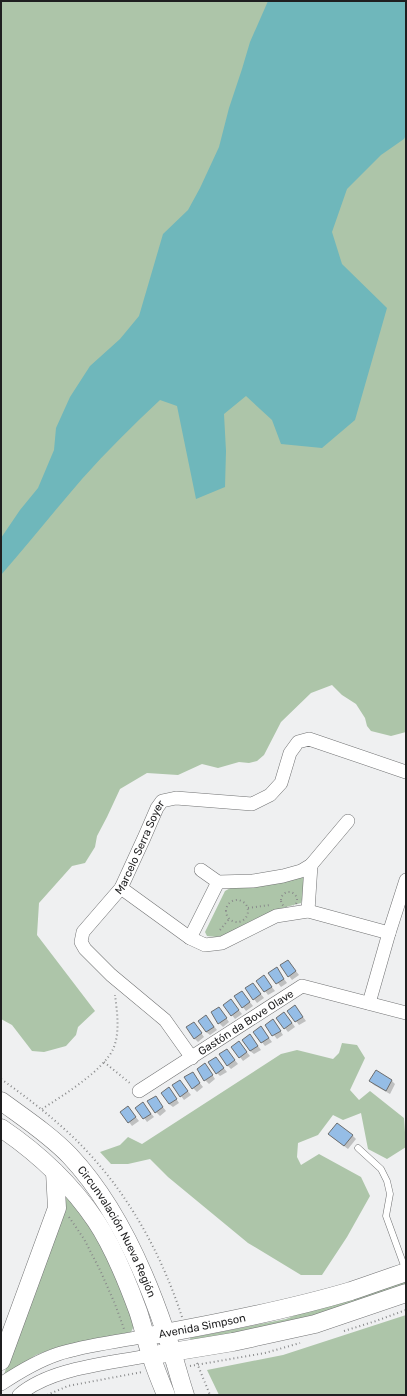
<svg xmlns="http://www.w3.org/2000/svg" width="407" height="1396" viewBox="0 0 407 1396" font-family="Rubik,sans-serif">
<rect width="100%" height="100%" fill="#eff0f1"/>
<path fill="#adc5a9" d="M1,1H406V732L391,736L371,731L367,726L365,718L356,704L342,695L332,685L311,693L281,722L264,755L257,761L249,763L239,762L218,768L202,764L178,775L147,773L120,789L107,817L97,836L95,847L85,863L72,866L39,903L37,935L95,1011L78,1027L76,1035L66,1046L44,1052L32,1051L12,1025L1,1019Z
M304,875L308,879L301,903L275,910L253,920L224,936L216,937L207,936L205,932L225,891L234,886Z
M342,1043L357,1045L365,1058L350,1090L359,1100L370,1091L404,1118L406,1147L387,1159L368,1149L361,1113L343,1120L333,1115L318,1135L298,1143L297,1157L301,1165L319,1154L361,1177L370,1196L347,1237L322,1275H301L248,1243L168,1177L150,1159L128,1164H111L100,1152L120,1145L128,1137L142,1144L281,1054L297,1050L333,1059L339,1053Z
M64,1190L93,1227L112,1267L134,1326L131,1332L55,1348L36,1355L4,1375L26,1303Z
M406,1277V1286L290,1324L192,1344L190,1338L286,1319L328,1302Z
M406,1315V1395H219L207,1370L283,1355Z"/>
<path fill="#6fb7bb" d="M268,1H406V135L404,139L381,155L347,189L332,232L342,264L387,308L355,420L322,448L281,444L272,420L246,396L224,414L226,451L225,487L196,499L177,406L160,400C133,425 107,451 82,479C55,510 29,543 1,575V538L20,510L38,488L54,450L56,428L70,397L90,366L120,339L139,316L163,234L188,210L200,188L219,147L229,108L242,69L250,42Z"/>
<path fill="#0003" d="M288,961L299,975L292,980L289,976Z
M276,968L287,983L281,987L270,973Z
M264,977L275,991L268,995L258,981Z
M253,984L264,998L257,1003L254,999Z
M242,992L253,1006L246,1011L243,1007Z
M234,1004L242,1014L235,1019L232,1015Z
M295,1006L306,1021L299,1025L296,1021Z
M222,1012L229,1022L223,1027L219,1023Z
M288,1017L295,1027L288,1032L277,1018Z
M209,1020L217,1030L210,1035L206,1032Z
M276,1024L283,1035L277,1039L266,1025Z
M197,1027L204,1037L198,1042L194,1038Z
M264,1031L272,1042L265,1046L254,1032Z
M253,1039L261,1050L254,1054L250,1051Z
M239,1042L250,1056L243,1061L240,1057Z
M230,1054L238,1064L231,1069L227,1065Z
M216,1058L227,1072L220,1076L217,1073Z
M208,1068L215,1079L209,1084L205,1080Z
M376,1071L392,1081L395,1084L390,1094L374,1085L370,1081Z
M192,1073L203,1087L197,1092L193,1088Z
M180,1081L191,1095L184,1100L181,1096Z
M172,1092L179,1103L173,1107L169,1104Z
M155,1097L166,1111L160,1116L156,1112Z
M143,1104L154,1117L147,1122L137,1108Z
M128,1107L139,1121L132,1126L129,1122Z
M352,1135L356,1139L348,1149L333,1138Z"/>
<path fill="#95bde6" stroke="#6d6e6f" d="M288,960L296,971L288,977L280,965Z
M277,967L284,979L276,984L268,973Z
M264,975L272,987L264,992L256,981Z
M253,983L261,994L253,1000L245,988Z
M242,991L250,1002L242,1008L234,996Z
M231,999L239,1010L231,1016L223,1005Z
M295,1005L303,1017L295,1022L287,1011Z
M219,1007L227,1018L218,1024L211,1012Z
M284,1012L292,1023L284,1029L276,1018Z
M206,1015L214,1027L206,1032L198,1021Z
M273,1019L281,1031L272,1036L265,1025Z
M194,1022L202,1033L194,1039L186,1027Z
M261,1026L269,1038L261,1043L253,1032Z
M250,1034L258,1046L250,1051L242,1040Z
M239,1041L247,1052L239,1058L231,1047Z
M227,1049L235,1060L227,1066L219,1054Z
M216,1057L224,1068L216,1074L208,1062Z
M205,1063L213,1075L204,1081L197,1069Z
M376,1070L392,1080L386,1091L369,1081Z
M193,1072L200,1083L192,1089L184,1077Z
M180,1080L188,1091L180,1097L172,1085Z
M169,1087L177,1099L169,1104L161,1093Z
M156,1096L163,1107L155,1113L147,1101Z
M143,1102L151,1114L143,1119L135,1108Z
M128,1106L136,1117L128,1123L120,1112Z
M337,1123L353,1135L344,1146L328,1134Z"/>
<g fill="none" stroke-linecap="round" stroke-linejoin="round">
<defs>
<path id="service" d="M358,1148L381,1169L387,1181L390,1194L386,1216L406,1271"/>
<g id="minor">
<path d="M201,870L218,882L253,881L283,876L301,871L311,865L348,821"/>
<path d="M121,888L190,938L205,945L222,943L276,916L308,911L389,933"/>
<path d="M308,911L311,865"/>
<path d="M190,938L218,882"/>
<path d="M369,1003L389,933L406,880"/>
<path id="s1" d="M192,1058L165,1020L111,975L85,949L81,942L83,932L121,888L144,838L157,808L162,801L176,798L252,804L270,795L281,783L290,753L298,742L309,739L406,772"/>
<path id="s2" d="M139,1091L302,986L406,1013"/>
<path d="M1,1384C19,1372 37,1361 58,1354C86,1345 117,1342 146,1336"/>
<path d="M19,1395C52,1367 110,1364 151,1355"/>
</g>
<g id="secondary">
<path id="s3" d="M1,1101C24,1118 50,1135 70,1156C115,1204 144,1269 165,1331C173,1352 178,1374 185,1395"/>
<path d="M1,1128C38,1153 71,1184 96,1221C114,1248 127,1281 138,1311C143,1326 146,1341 151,1355C155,1369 161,1382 166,1395"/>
<path id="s4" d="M154,1335C220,1323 287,1310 351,1291C369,1285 388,1278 406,1272"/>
<path d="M160,1354L233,1342L315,1324L406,1293"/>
<path d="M1,1361L57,1208L55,1172"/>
</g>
</defs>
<use href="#service" stroke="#717273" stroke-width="7"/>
<use href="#minor" stroke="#717273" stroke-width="14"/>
<use href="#secondary" stroke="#717273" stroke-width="19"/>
<path stroke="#898a8b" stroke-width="2" stroke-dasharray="1 3" stroke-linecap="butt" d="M281 900a8 8 0 1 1 16 0a8 8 0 1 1-16 0Z
M226 911a11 11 0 1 1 22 0a11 11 0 1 1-22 0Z
M248,908L270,905
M220,930L229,919
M104,1062L131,1084
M1,1079C22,1094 42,1109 61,1126C119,1177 158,1244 182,1317
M42,1109C62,1096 105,1070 114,1047C120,1031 117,1011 115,995
M69,1217L84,1239L100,1270L115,1304L124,1329
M344,1331L376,1321L406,1310
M197,1363L210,1395
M190,1366L265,1353L300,1343
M47,1395L68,1386L142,1372"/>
<use href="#service" stroke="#fff" stroke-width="6"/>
<use href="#minor" stroke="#fff" stroke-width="13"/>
<use href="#secondary" stroke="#fff" stroke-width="18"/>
</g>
<g text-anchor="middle" stroke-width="3" stroke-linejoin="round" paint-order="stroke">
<g font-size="11" fill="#1f1f20" stroke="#fff">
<text dy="4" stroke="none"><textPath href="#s1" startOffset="275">Marcelo Serra Soyer</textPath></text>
<text dy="4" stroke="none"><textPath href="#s2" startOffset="127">Gastón da Bove Olave</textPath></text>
<text dy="4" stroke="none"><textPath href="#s3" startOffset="178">Circunvalación Nueva Región</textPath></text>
<text dy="4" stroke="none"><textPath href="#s4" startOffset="49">Avenida Simpson</textPath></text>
</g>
</g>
<rect width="407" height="1396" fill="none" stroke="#1f1f20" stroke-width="4"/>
</svg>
